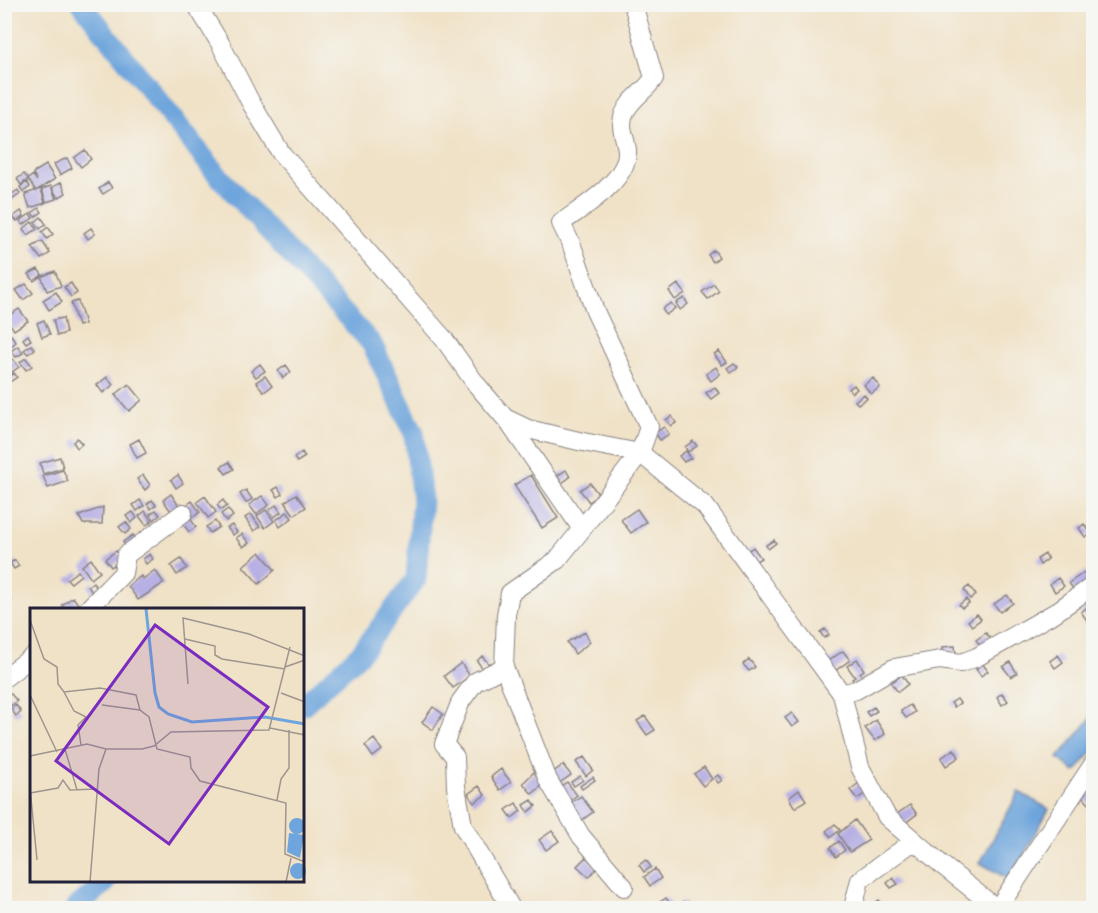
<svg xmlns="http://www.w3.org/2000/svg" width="1098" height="913" viewBox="0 0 1098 913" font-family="'Gochi Hand',sans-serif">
<rect width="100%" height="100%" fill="#f6f6f2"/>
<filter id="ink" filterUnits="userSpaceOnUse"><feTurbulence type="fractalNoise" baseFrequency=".0167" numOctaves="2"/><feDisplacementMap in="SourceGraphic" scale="12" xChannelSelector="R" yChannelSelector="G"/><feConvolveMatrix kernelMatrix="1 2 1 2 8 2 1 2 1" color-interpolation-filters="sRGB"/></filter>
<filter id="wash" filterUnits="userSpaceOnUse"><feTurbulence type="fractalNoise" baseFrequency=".008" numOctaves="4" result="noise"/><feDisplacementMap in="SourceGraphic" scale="24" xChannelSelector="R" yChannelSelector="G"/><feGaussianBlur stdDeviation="1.35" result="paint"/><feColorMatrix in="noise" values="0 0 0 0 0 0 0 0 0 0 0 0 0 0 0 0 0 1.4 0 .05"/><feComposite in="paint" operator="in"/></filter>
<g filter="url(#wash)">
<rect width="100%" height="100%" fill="#f0e2c7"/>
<path fill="#6ea5dc" stroke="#48648c" stroke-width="1.5" d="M1093,716V751L1075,772L1058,758Z
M1019,792L1049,809L1010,880L980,863Z"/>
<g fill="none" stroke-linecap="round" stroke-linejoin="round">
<path stroke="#6ea5dc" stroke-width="21" d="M82,4L215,172L372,344L414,433L422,500L416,579L360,654L303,705
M76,908L106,882"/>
</g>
<g id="blocks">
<path fill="#b7b0e4" d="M85,150L91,159L81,167L74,158Z
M67,158L72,168L60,175L54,164Z
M46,165L55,179L36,191L28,179L21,185L17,179L24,174L28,179L33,175L37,181L33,173Z
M27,182L30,187L23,192L20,187Z
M61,182L66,193L58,198L52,188Z
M108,182L112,188L103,194L99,189Z
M51,186L56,199L46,202L42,189Z
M41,189L45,203L30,208L25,194Z
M18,190L20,194L12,200L9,196Z
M39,208L42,212L35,217L32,213Z
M21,211L24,216L17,221L13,217Z
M30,214L33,218L23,225L20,221Z
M41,217L46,224L40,229L35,222Z
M32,222L37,229L28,235L23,229Z
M48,227L53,234L47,239L42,232Z
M91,228L95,234L88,239L84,233Z
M42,241L50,253L41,259L32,247Z
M714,250L719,257L713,262L708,255Z
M38,269L43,276L55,271L61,286L47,291L41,276L34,281L29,274Z
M71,283L77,293L71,297L64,287Z
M26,284L33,293L23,300L16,290Z
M678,284L685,293L675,300L669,291Z
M714,284L719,291L708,299L702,292Z
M56,292L62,302L49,310L43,300Z
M684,298L688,304L680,310L676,303Z
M78,301L85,324L78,326L71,303Z
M671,303L675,308L666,315L662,309Z
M19,309L28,321L14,330L6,318Z
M63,318L66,333L57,336L53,320Z
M44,320L50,334L42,337L37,323Z
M11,335L16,342L9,348L4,340Z
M28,335L31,340L26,343L23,339Z
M31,345L35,349L28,354L24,350Z
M18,346L23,353L16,357L11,351Z
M719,351L727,362L722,365L714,354Z
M26,358L32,366L26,370L20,362Z
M13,359L19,367L9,374L4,365Z
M734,363L738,367L731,372L727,368Z
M260,364L265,371L256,377L251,371Z
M286,365L291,372L283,378L278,371Z
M716,367L720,374L711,381L706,374Z
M14,373L17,377L7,384L4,379Z
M265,376L272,386L264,392L256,382Z
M107,377L113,385L103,393L97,385Z
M873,378L880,387L871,394L864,385Z
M129,384L142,400L129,411L115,395Z
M854,385L857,389L852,393L849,389Z
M715,387L719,393L711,399L706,393Z
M864,394L867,398L858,404L855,401Z
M672,416L676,423L671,426L666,420Z
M664,427L669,434L660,440L655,433Z
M77,438L82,444L77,448L73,442Z
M139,439L146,453L137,458L130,444Z
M693,441L697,446L688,452L685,447Z
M686,451L691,458L684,462L679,456Z
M302,452L305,457L297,462L294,458Z
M60,457L63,468L43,474L40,463Z
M229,462L234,469L226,474L221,467Z
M63,470L68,481L48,488L43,476Z
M566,470L570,477L562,483L557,476Z
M143,475L150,485L145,490L137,479Z
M178,475L183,483L176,488L171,480Z
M531,475L558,518L542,528L514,485Z
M590,483L599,495L589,502L580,490Z
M278,487L282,494L278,497L273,490Z
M246,490L252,499L246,503L240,494Z
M171,494L181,509L173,514L163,500Z
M296,494L306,507L294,515L285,502Z
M205,496L216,512L208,518L197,502Z
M262,496L269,505L256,514L249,505Z
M140,500L144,506L137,511L133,505Z
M152,500L156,505L151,509L147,504Z
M223,500L227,506L221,510L217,505Z
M192,501L200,512L192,518L184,507Z
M276,505L281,512L274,517L269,510Z
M103,507L102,524H83L79,516Z
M228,509L233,516L226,521L221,514Z
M637,509L646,522L631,533L621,520Z
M156,510L160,515L154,520L150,514Z
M266,510L274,521L265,528L257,516Z
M145,511L152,521L146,525L139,516Z
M133,512L137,518L131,523L126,516Z
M287,512L292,518L280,527L276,520Z
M251,514L260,527L254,531L245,518Z
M188,515L196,527L189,532L181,521Z
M215,521L219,527L210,533L206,527Z
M126,522L131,529L125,534L119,527Z
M1084,524L1091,533L1085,537L1079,528Z
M232,525L237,532L233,535L227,528Z
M242,534L249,543L243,547L236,538Z
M133,535L139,543L129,550L123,542Z
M774,540L776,543L768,549L766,545Z
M753,547L761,558L751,564L744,554Z
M116,551L122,559L111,567L105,559Z
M260,552L275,570L259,584L243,566Z
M150,554L153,559L146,564L143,559Z
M1045,554L1048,559L1040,565L1037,559Z
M91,559L100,572L91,579L82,566Z
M181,559L187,568L177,575L171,566Z
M15,560L19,566L14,569L10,563Z
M155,570L164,583L138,600L128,586L141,576L143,579Z
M78,571L81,575L71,583L67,579Z
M1086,571L1093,581L1076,593L1069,583Z
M1058,578L1064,586L1055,592L1050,584Z
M93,582L98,590L93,594L88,586Z
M969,586L976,595L970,599L964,590Z
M4,590L12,601L4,606Z
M1007,595L1013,603L1000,612L994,604Z
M73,597L78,604L69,610H66L62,605Z
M966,599L969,603L962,608L959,605Z
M1088,607L1094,614V624L1091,626L1081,612Z
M977,614L981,619L972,626L968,621Z
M825,629L829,635L824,638L820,632Z
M585,632L590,642L575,654L567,642Z
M986,633L992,641L982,648L976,640Z
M955,646L956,654L943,655L942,647Z
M843,651L850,660L832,673L825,663Z
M1058,655L1063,662L1055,668L1050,661Z
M482,656L489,664L483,669L477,661Z
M749,659L755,667L749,671L743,664Z
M857,659L864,670L860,673L864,678L856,684L852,679L855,677L847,666Z
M1010,662L1017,673L1011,677L1003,667Z
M461,663L470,676L453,688L444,676Z
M982,663L988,671L981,676L976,669Z
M902,675L908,684L898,692L891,683Z
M10,693L17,701L11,706L4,697Z
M1002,693L1008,701L1002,705L997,697Z
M957,699L960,703L954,707L951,703Z
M16,705L21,712L16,716L11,709Z
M910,705L915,712L906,718L901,711Z
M433,707L443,714L433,730L422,722Z
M874,707L877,711L869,716L866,712Z
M792,713L799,722L792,727L785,718Z
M645,716L655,730L647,735L637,721Z
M876,720L885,734L875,741L865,728Z
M374,739L382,750L373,757L365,746Z
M954,749L959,757L946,766L941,758Z
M584,757L593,770L586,776L576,762Z
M563,765L571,775L555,786L548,776Z
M704,767L712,779L703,786L694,774Z
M501,769L511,782L500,790L491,777Z
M534,772L544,784L532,794L523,783Z
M718,775L722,780L718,783L714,778Z
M580,776L583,780L574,786L571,782Z
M593,777L595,780L582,789L580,786Z
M1088,781L1094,788V809L1078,792Z
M567,782L577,795L567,803L557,789Z
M860,782L867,792L857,799L850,790Z
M479,786L485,795L474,803L468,794Z
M799,790L806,800L795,808L789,798Z
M581,796L593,812L578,823L566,806Z
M532,800L536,806L528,812L524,805Z
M516,803L521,811L512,818L506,810Z
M910,805L917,814L904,824L897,814Z
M855,820L869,840L850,852L838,834Z
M835,824L840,830L831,837L826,831Z
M552,831L559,841L546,850L539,840Z
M839,841L845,850L836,857L830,848Z
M586,857L597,868L589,877L577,866Z
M646,860L651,867L644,872L639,865Z
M655,869L661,878L650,886L644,877Z
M893,878L898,884L891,888L887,883Z
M666,898L673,908H660L657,904Z
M879,900L882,905L874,908L872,905Z
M683,902L687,907L685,908H674Z"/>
</g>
</g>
<g filter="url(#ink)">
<use href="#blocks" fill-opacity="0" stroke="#898281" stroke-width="1.5"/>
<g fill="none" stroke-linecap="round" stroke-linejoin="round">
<defs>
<path id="minor" d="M196,4L220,43L251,103L281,153L444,339L476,384L505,418L528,429L583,442L640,453L705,506L842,694L856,690L894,668L940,660L961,663L977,657L1056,612L1094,585
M507,420L582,529
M87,610L123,573L126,555L183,513
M504,667L548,780L581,836L624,887
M4,678L32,657
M842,694L860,767L887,817L942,865L996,908
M511,908L463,826L456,787L455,757L444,744L461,701L475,682L504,667L506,615L510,593L557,560L582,529L640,453L649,427L595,311L572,246L561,223C583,207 629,180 627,150C625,136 619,127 624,114C630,99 646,91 654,78L633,4
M853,908L860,880L914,841
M998,908L1094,763"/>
</defs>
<use href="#minor" stroke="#898281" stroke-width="20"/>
<use href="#minor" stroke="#fff" stroke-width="18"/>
</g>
</g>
<g transform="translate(30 608)">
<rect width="274" height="274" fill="#f0e2c7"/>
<path d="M259 218a8 8 0 1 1 16 0a8 8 0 1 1-16 0ZM259,225L274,227L270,250L257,244ZM260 263a8 8 0 1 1 16 0a8 8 0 1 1-16 0Z" fill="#6ea5dc"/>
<path fill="none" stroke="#6ea5dc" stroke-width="3" d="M116,1L125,85L129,99L138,106L162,114L235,109L275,116"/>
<path fill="none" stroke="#9e958f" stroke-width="1.5" d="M0,12L14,51L27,59L28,76L34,84L70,80L106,87L110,102L119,109L127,141L160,149L161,160L170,173L256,195L255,246L275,254M155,31L185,38V47L192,51L255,61M255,59L275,52M158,76L153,10L219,26L275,48M34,84L44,103L56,109L48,117L51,137M251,85L275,94M0,87L27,144M72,97L110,102M240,120L275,127M35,141L47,182M0,148L57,136L76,141M0,180L7,252M0,185L28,180L33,172L40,182L67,181M247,192L251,171L259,160V122M60,274L69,161L76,141H112L124,138L141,124L239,122L260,39M256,274L261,250"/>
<path fill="#7b2cbf" fill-opacity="0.15" stroke="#7b2cbf" stroke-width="3" d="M125,17L238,99L139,236L26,153Z"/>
<rect width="274" height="274" fill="none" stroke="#22223b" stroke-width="3"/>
</g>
<rect width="1098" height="913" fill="none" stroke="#f6f6f2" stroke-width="24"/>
</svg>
